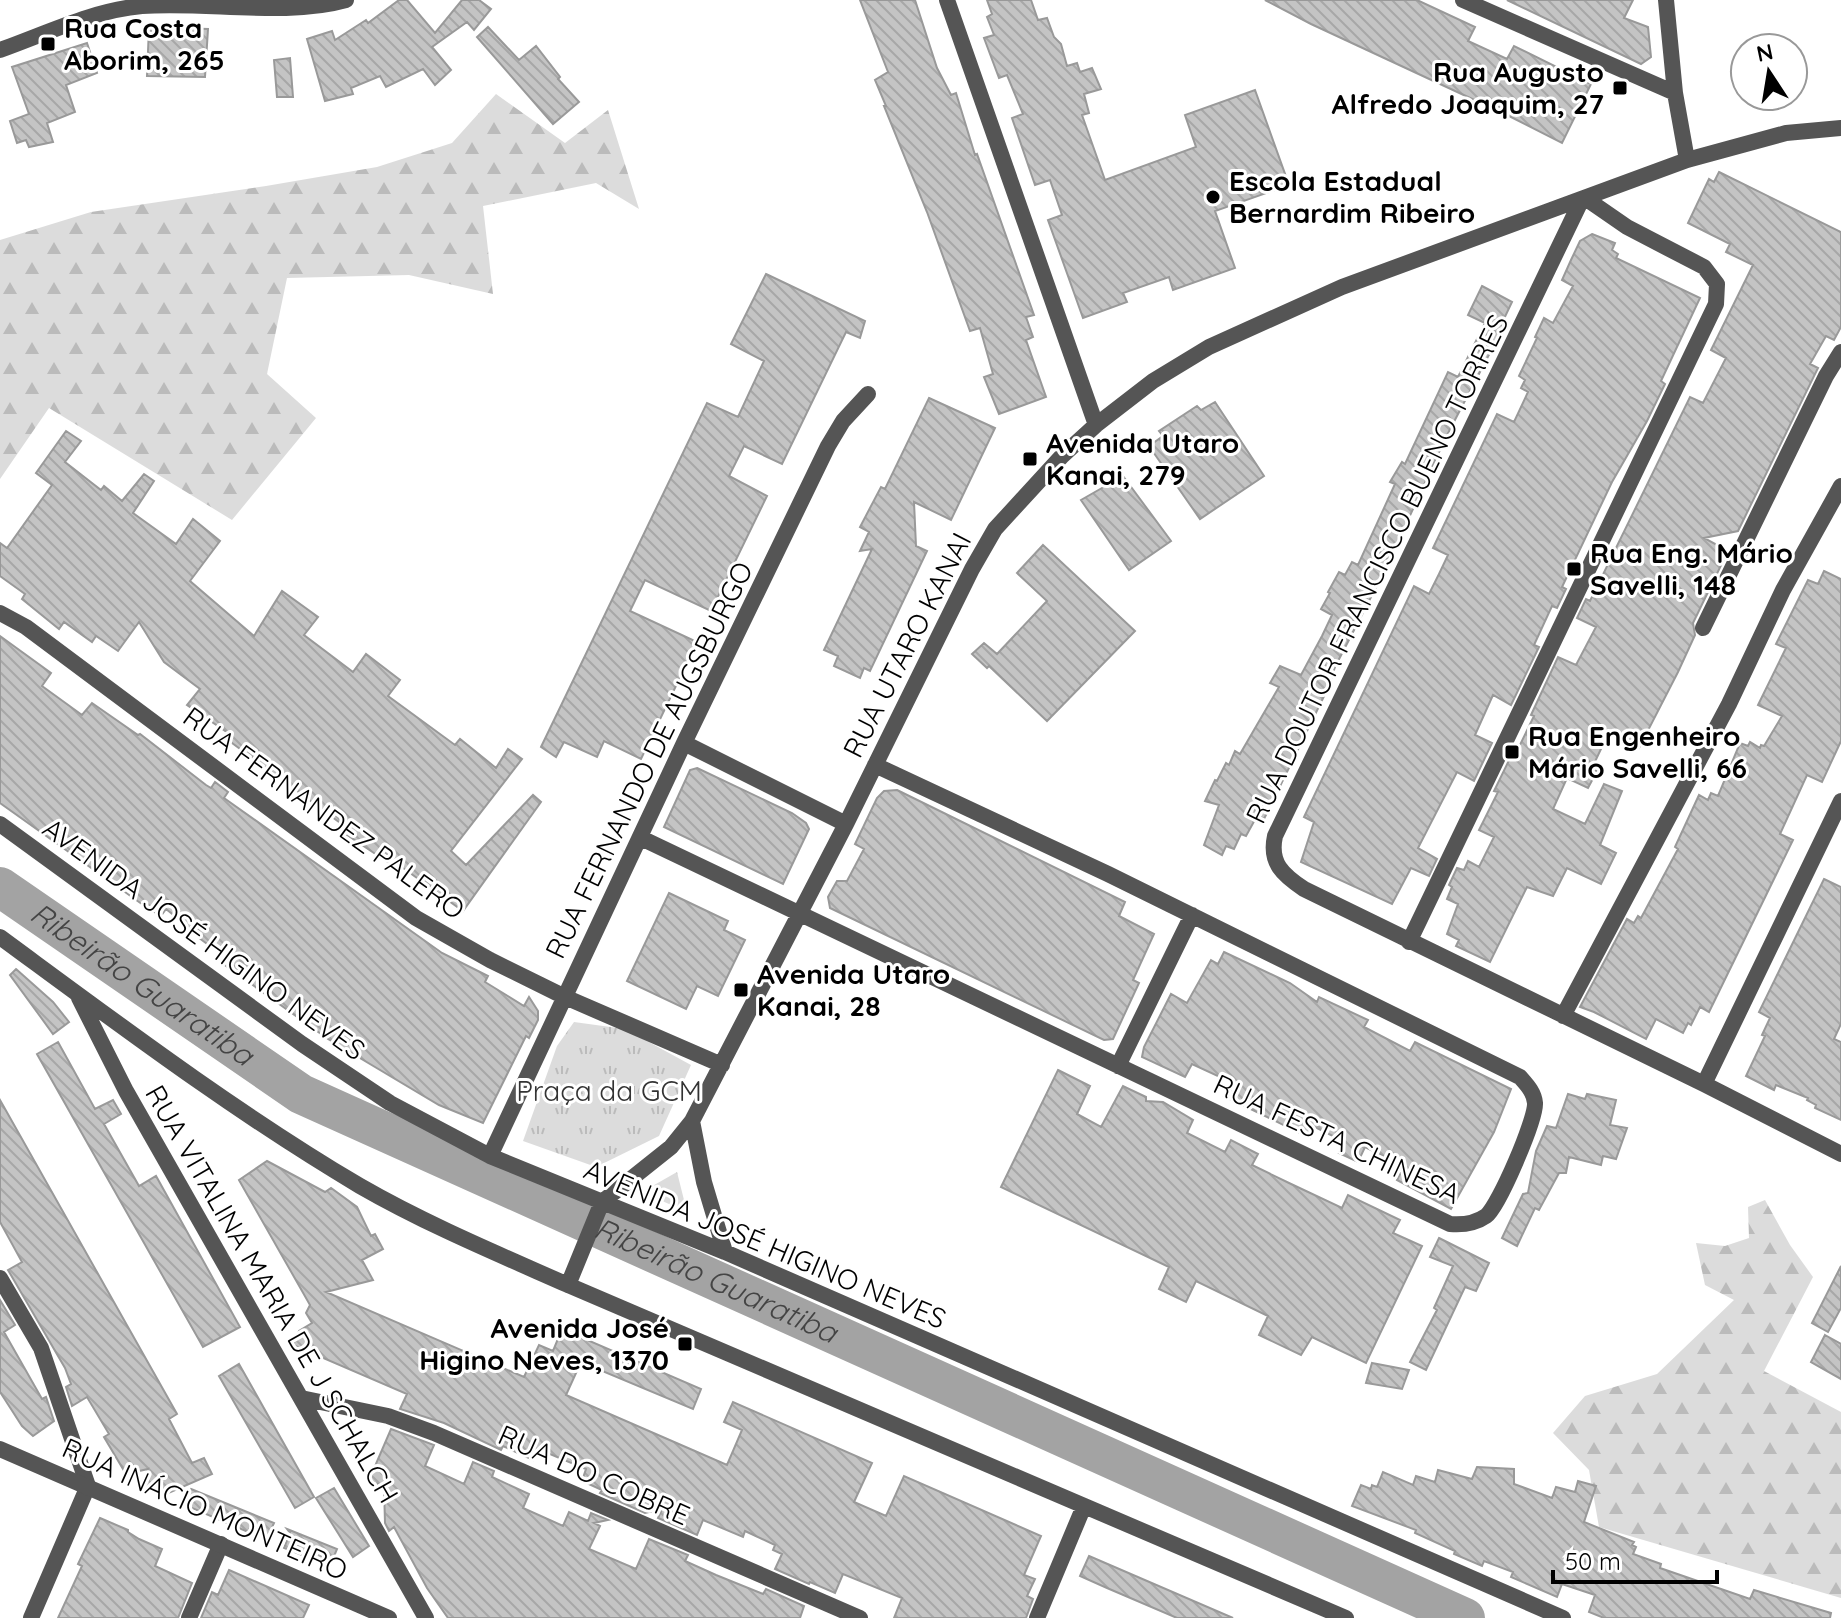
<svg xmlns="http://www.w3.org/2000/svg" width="1841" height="1618" viewBox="0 0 1841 1618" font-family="Quicksand,sans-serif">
<defs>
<pattern id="grass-tufts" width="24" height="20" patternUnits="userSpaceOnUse" patternTransform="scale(2)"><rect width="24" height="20" fill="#dcdcdc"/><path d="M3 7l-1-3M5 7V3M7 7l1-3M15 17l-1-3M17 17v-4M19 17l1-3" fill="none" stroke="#bbb"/></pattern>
<pattern id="forest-firs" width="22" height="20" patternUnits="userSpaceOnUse" patternTransform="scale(2)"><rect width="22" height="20" fill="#dcdcdc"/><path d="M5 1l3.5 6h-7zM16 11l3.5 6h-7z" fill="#bbb"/></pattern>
<pattern id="building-back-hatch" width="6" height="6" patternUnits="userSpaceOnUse" patternTransform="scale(2)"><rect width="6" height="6" fill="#c4c4c4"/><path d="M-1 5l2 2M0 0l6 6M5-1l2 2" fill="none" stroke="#a7a7a7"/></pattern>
</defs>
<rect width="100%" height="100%" fill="#fff"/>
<path fill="url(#grass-tufts)" d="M574,1022L625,1029L691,1065L659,1136L596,1167L523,1141L557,1046Z
M677,1172L687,1212L642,1192Z"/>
<path fill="url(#forest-firs)" d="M496,94L565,143L608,110L639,209L596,183L483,206L493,294L409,275L287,278L267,374L316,418L232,520L49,408L0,479V240L91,212L266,186L377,167L452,143Z
M1765,1200L1790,1245L1813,1277L1764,1371L1841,1412V1598L1599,1527L1589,1470L1553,1433L1585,1396L1657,1374L1734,1300L1705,1285L1696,1243L1725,1246L1749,1238L1748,1207Z"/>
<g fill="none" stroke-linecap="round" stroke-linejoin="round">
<path stroke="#a3a3a3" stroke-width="40" id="s1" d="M0,887L301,1094L1465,1618"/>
</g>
<path fill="url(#building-back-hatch)" stroke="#999" stroke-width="2" d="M399,0H407L435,33L462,0H479L491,9L474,30L467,22L432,47L451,70L435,85L423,69L386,87L380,76L351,88L353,94L325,101L307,39L332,31L335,40L366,20L368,23Z
M860,0H915L937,68L951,95L956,93L975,155L977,154L1034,315L1026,317L1033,337L1026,340L1046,397L999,414L984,377L993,374L980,328L970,331L927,212L884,106H886L875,80L888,72Z
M987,0H1031L1038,20L1047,18L1054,37L1061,44L1067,66L1077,63L1080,72L1092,68L1101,89L1084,94L1089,113L1082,115L1105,180L1196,147L1185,115L1255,90L1289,185L1215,211L1235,268L1173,290L1169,277L1123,293L1127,302L1083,318L1048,220L1062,215L1050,180L1035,185L1012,118L1023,114L1007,75L999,78L984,38L994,35L987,17L992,14Z
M1265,0H1417L1475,27L1468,41L1507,59L1514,46L1591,84L1562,143L1511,117L1311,24Z
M1507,0H1633L1624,18L1648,27L1651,57L1641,64Z
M149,27L208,29L205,77L147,76Z
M488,27L519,60L536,46L560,77L558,79L579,102L553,124L477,37Z
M87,43L97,73L66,85L75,112L47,123L53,142L29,147L26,140L17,143L10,121L29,114L12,67Z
M290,58L293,97H277L274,60Z
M1719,172L1841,232V327L1834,340L1826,336L1810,364L1818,368L1738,531L1704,538L1728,551L1693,623L1695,635L1678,672L1639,748L1609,732L1592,768L1597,771L1588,788L1567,778L1553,809L1585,824L1604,784L1622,791L1600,845L1616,853L1601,884L1567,868L1553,896L1527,887L1490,962L1456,946L1459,940L1447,934L1458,904L1447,899L1452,887L1449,885L1457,868L1464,870L1468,861L1479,867L1494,837L1479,830L1498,792L1494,791L1515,748L1519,747L1534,716L1531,715L1558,657L1576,665L1596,627L1577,618L1586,599L1590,601L1690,397L1703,403L1726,358L1711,350L1753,265L1726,252L1730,244L1688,223L1709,179L1714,182Z
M1592,234L1615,243L1612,250L1618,254L1616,258L1700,298L1661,381L1665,384L1647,421L1612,482L1562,587L1566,589L1557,608L1552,606L1534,645L1539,647L1511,705L1493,695L1475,735L1492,743L1474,781L1457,772L1418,848L1437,859L1429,876L1411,868L1392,904L1301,862L1314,822L1304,817L1414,586L1429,594L1439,574L1448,555L1433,548L1497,414L1514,422L1528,392L1521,388L1525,380L1519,376L1537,338L1535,337L1544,318L1553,323L1573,286L1562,280L1571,260L1580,241Z
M766,274L865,321L860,338L846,332L782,464L744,446L729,476L767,496L711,611L645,580L630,611L697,642L641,759L604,741L597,757L564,742L556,757L541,747L707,403L738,417L764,361L731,344Z
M1482,286L1512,302L1502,323L1505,324L1445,439L1386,568L1335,667L1328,688L1264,819L1257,816L1246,836L1241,834L1234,849L1226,846L1222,855L1204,845L1219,805L1205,801L1215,780L1217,781L1226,763L1229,765L1235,751L1240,754L1279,687L1270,683L1280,666L1301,675L1322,636L1332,615L1321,609L1330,593L1328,592L1339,572L1345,575L1352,562L1358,565L1395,484L1390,482L1402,462L1405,464L1448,372L1458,377L1485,323L1468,315Z
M929,398L995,428L951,520L914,502L916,546L927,551L870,671L864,668L860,678L834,666L838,656L824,650L872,549L860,551L869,532L860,527L881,487L885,489Z
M1215,402L1264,476L1200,519L1149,446L1163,436L1159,431L1197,406L1201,410Z
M66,431L81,441L65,462L101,490L104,486L122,501L144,474L154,481L133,513L176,544L193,519L220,541L190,581L254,636L282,591L318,617L304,635L353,672L366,654L400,680L388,696L455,745L460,739L496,768L508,749L522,759L451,851L466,865L533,795L541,802L463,911L392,860L389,863L344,833L347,828L228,740L231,735L187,705L200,689L164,662L139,622L118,651L96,636L92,642L64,622L59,629L22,599L25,594L0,576V543L7,548L52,485L36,473Z
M1123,476L1171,541L1129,570L1081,500Z
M1043,545L1135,631L1047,721L989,666L987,668L972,654L984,643L997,654L1047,601L1017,573Z
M1824,571L1841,579V741L1822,782L1807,775L1780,834L1793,840L1709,1012L1700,1007L1691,1025L1688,1023L1683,1033L1656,1019L1646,1039L1594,1012L1580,1007L1627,919L1634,923L1638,916L1641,918L1678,849L1675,847L1699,795L1708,800L1711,793L1718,796L1740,743L1748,746L1750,742L1760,748L1761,745L1764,746L1782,716L1758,705L1786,648L1776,644L1808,580L1818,584Z
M0,636L51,673L42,686L82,715L92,703L138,735L140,734L206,785L211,788L215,782L228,792L224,798L442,953L488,976L485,982L524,1006L529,997L538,1011V1020L529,1038L526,1036L483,1123L439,1105L328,1039L222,963L226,958L191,932L192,930L166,909L161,916L146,907L0,803Z
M697,768L792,813L806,823L809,829L783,884L664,827L690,770Z
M897,790L1125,902L1119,916L1154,934L1133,980L1139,983L1113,1039L1104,1040L830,908L828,897L837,881H847L864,849L855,844L877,798L884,791Z
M1824,879L1841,887V1024L1834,1039L1841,1042V1120L1815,1108L1816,1105L1807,1100L1808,1098L1776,1085L1774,1090L1746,1076L1765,1036L1762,1035L1770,1018L1759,1012Z
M669,893L728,921L724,930L745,940L718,996L697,986L686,1009L627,981Z
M1224,952L1290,983L1317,1002L1319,997L1368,1020L1364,1027L1410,1051L1415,1042L1511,1089L1494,1132L1451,1209L1397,1180L1404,1166L1365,1147L1358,1162L1339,1153L1345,1142L1315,1127L1310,1138L1230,1099H1232L1224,1096L1231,1082L1192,1064L1185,1077L1142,1057L1144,1047L1171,994L1187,1003L1211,960L1218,964Z
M16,969L53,1002L69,1022L53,1034L10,975Z
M58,1042L95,1109L113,1100L121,1114L104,1124L139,1186L156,1176L240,1327L203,1347L37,1054Z
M1058,1070L1090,1086L1077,1114L1101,1127L1123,1086L1146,1097V1101L1163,1102L1193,1120L1187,1133L1225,1152L1231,1140L1258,1154L1252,1165L1289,1183L1342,1208L1348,1195L1400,1220L1393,1233L1422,1246L1366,1363L1312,1337L1301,1355L1259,1335L1268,1316L1196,1281L1186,1302L1159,1289L1169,1267L1001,1187Z
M1568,1094L1585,1099L1587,1094L1616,1100L1610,1125L1627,1128L1616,1159L1603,1156L1601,1165L1569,1157L1566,1173H1559L1539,1210L1535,1208L1517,1246L1502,1238L1523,1194L1528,1193L1536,1151L1547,1126L1556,1128Z
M0,1100L177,1414L169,1419L192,1463L204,1458L212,1474L164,1495L140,1486L148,1469L126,1474L104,1437L109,1434L87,1397L72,1406L66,1387L71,1384L65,1368L8,1270L22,1262L0,1222Z
M267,1161L325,1192L331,1188L357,1207L371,1236L375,1234L383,1249L362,1260L373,1280L326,1292L524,1377L539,1345L553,1351L562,1329L701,1389L693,1409L581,1362L566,1395L688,1448L727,1465L742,1430L724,1422L733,1402L872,1463L854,1502L886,1516L904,1476L1041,1536L1024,1575L1035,1579L1027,1596L1033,1599L1026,1618H894L902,1598L843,1574L835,1593L810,1582L809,1584L775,1569L782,1554L773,1550L775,1545L745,1531L743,1537L703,1520L697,1535L658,1518L662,1509L645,1513L600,1493L602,1490L582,1481L586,1469L538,1449L533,1460L503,1446L501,1450L444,1423L400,1409L407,1394L293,1345L299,1331L312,1323L306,1313L310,1305L239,1180Z
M1439,1238L1489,1263L1476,1291L1465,1287L1426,1370L1410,1362L1437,1310L1434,1308L1453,1266L1430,1257Z
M1841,1266V1308L1828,1332L1812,1323Z
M0,1300L15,1325L4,1332L42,1399L46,1397L54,1421L33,1436L22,1426L0,1392Z
M1825,1335L1841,1344V1379L1811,1362Z
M1372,1363L1409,1370L1402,1389L1366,1383Z
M239,1364L314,1497L295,1508L219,1376Z
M391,1429L434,1445L425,1466L464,1484L473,1462L494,1471L492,1477L529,1494L523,1508L563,1526L569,1512L588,1521L591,1513L608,1520L594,1523L600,1526L589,1549L636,1569L649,1539L688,1555L685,1561L716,1575L763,1594L766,1589L804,1606L800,1618H448L427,1588L394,1527L389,1531L385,1523L384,1487L369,1480Z
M1477,1467L1514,1469V1484L1552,1498L1556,1487L1575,1492L1578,1481L1596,1486L1584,1522L1634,1542L1632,1545L1636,1547L1633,1554L1661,1564L1660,1568L1750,1599L1754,1590L1831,1613L1830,1618H1604L1589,1612L1595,1595L1562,1584L1557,1597L1511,1577L1513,1572L1484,1561L1482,1566L1454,1554L1455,1551L1415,1533L1416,1530L1352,1506L1361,1485L1371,1489L1372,1485L1377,1487L1383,1472L1413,1485L1416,1476L1435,1482L1438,1470L1472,1479Z
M334,1488L369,1546L353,1557L316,1498Z
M191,1489L274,1523L268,1536L249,1529L248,1532L185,1505Z
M100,1518L128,1530V1532L139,1539L162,1549L155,1566L192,1583L178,1618H58L82,1566L78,1564Z
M287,1529L337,1549L330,1566L284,1548L290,1533Z
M1089,1556L1233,1618H1177L1107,1588L1080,1576Z
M229,1570L309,1605L303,1618H201L212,1592L218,1595Z"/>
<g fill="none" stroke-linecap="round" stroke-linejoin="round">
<path stroke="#555" stroke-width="16" d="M947,0L1096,425
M1463,0L1675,93
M1666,0L1675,93L1687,160
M0,50C45,34 94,10 142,6C205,1 286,17 346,0
M1582,199L1275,836C1269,863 1283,875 1304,889L1704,1084L1841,1154
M0,613L26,627L416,918L490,960L565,997L722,1065
M1703,628L1826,376L1841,352
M684,743L846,824
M0,824L302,1044L390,1103L490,1156L725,1252L1563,1618
M641,838L1450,1224C1462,1225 1476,1223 1486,1216C1499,1206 1536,1119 1535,1103C1534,1092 1527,1085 1520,1077L1108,874L875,765
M0,937C117,1023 235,1112 360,1186C426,1224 498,1254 568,1285L1346,1618
M1409,942L1716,304L1717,284L1704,267L1627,227L1585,198
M79,998L126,1091L426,1618
M1563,1016L1729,704L1783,590L1841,486
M1118,1066L1192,915
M1704,1084L1841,801
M692,1121L704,1182L725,1252
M490,1156L684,743L828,446L843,421L868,394
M0,1278L41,1348L88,1486L31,1618
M568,1285L602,1202L671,1147L692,1121L846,824L972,569L995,529L1062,456L1096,425L1153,381L1209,347L1342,287L1687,160L1786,133L1841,128
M301,1398L388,1416L434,1433L860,1618
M189,1618L221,1544
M1037,1618L1084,1506"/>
<path stroke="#555" stroke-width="16" d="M0,1449L389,1618"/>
</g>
<g fill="#000" stroke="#fff" stroke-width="3">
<rect x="40" y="36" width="16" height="16" rx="4"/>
<rect x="1612" y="80" width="16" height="16" rx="4"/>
<circle cx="1213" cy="197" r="8"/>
<rect x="1022" y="451" width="16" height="16" rx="4"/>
<rect x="1566" y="561" width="16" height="16" rx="4"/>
<rect x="1504" y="744" width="16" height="16" rx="4"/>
<rect x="733" y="982" width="16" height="16" rx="4"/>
<rect x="677" y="1336" width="16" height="16" rx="4"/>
</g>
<g text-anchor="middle" stroke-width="6" stroke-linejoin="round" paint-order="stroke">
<g font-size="28" font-weight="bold" fill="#000" stroke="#fff" text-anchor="start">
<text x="64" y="38">Rua Costa<tspan x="64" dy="32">Aborim, 265</tspan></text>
<text x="1604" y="82" text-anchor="end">Rua Augusto<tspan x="1604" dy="32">Alfredo Joaquim, 27</tspan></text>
<text x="1229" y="191">Escola Estadual<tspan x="1229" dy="32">Bernardim Ribeiro</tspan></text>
<text x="1046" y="453">Avenida Utaro<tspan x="1046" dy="32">Kanai, 279</tspan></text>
<text x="1590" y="563">Rua Eng. Mário<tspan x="1590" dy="32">Savelli, 148</tspan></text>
<text x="1528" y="746">Rua Engenheiro<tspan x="1528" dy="32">Mário Savelli, 66</tspan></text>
<text x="757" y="984">Avenida Utaro<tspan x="757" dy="32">Kanai, 28</tspan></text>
<text x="669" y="1338" text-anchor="end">Avenida José<tspan x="669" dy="32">Higino Neves, 1370</tspan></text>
</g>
<g font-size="28" fill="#000" stroke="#fff">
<text transform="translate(1377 569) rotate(-64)" y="10">RUA DOUTOR FRANCISCO BUENO TORRES</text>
<text transform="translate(907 645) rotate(-63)" y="10">RUA UTARO KANAI</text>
<text transform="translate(649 760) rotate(-64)" y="10">RUA FERNANDO DE AUGSBURGO</text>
<text transform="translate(324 813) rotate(36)" y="10">RUA FERNANDEZ PALERO</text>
<text transform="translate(204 939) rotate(36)" y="10">AVENIDA JOSÉ HIGINO NEVES</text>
<text transform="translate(1337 1139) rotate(25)" y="10">RUA FESTA CHINESA</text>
<text transform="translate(765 1244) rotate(23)" y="10">AVENIDA JOSÉ HIGINO NEVES</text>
<text transform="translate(272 1294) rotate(60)" y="10">RUA VITALINA MARIA DE J SCHALCH</text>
<text transform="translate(594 1475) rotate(24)" y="10">RUA DO COBRE</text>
<text transform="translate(205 1509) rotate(24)" y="10">RUA INÁCIO MONTEIRO</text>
</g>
<g font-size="28" fill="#333" stroke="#fff">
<text x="609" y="1101">Praça da GCM</text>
</g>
<g font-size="30" font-style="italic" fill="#444" stroke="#fff">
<text dy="10" stroke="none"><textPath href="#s1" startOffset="172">Ribeirão Guaratiba</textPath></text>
<text dy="10" stroke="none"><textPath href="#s1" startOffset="820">Ribeirão Guaratiba</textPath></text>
</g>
</g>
<g transform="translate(1769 72) rotate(348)"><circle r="38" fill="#ffffff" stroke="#999999" stroke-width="2"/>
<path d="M0-6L14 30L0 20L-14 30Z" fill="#000000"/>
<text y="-12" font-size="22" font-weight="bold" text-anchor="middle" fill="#000000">N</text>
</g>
<path d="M1553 1570v12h164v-12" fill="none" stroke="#000000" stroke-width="4"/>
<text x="1565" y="1570" font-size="24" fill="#000000" stroke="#ffffff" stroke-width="6" paint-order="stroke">50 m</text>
</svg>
